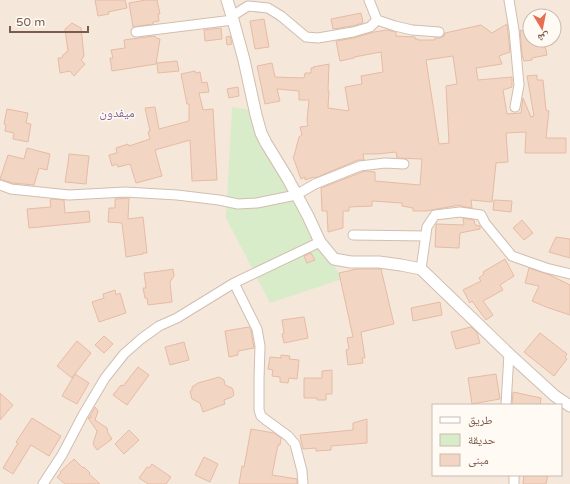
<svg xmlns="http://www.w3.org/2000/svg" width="570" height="484" viewBox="0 0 570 484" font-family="'Varela Round','Noto Naskh Arabic',sans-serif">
<rect width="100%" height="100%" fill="#fdf6ec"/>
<path fill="#f5e8da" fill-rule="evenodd" d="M0,0H570V484H0ZM530,16H554V40H530ZM433,405H561V475H433Z"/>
<path fill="#d8ecc9" d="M232,107L250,110L266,146L342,279L270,303L226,218Z"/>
<path fill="#f3d5c3" stroke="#e6bba3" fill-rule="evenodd" d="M95,0H125L127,8L108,12L109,14L98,16Z
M146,0H157L160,14H158L159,21L153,22V24L133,27L129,3Z
M361,13L363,23L352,26L333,29L331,19Z
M264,19L269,47L255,49L250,21Z
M72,23L81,28L84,56L81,60L85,64L74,76L70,71L60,73L58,58H62L63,55L68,51L65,29Z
M507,24L510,52L499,56L502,64L476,68L478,80L512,77V87L503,90L507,114L521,113L523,98L531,117L534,116L527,76L537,75V80H543L546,110L549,111L546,138H566V153H525L526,132L506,133L508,162L496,163L492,202L471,200L472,208L460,206V205L426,211H413V208L402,206V203L372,201V206L349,207V211H343V228L328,232L327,211H322L321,188L362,172L365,171L375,172V181L420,185L422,159L397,158L396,152L378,154H363L364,160H358L315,178L314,177L305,180V177L301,179L293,157L294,156L299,137L302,135L300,127L308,126L307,120L309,100H299V91L277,89L280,101L265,104L257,66L272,63L275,77L304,78L305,73H311V68H314L313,67L329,64L328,91H329L328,108L349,111L345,87L362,84L361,76L383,72L381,52L354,57V58L340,61L336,41L354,38L374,32L387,30L396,32V36L415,37V39H418V40H435V38H441L444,36L445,33L481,25L492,33ZM453,56L457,84L446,86L449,143L439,144L426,60Z
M221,28L222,39L205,41L204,30Z
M520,30L523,31L525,34L530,33V40H544L547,55L532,58V60L524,61L522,55Z
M155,36L156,38L160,39L156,64L112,71L110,58H113L111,50L125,48L124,40Z
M230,36L232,44L227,45L226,37Z
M177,61L179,71L158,73L157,63Z
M195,71L196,73L200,72L202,83L207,82L209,92L199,93L203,110L213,109L217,180L192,181L190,140L155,150L162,176L136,183L130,164L118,167L117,164L112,166L109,155L117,153L116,148L128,144L129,146L150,139L148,132L150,131L145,108L155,107L159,129L189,121V104H187L181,74Z
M238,87L239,96L229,98L227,89Z
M7,109L28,113L26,123L31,124L28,142L13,139L14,133L5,131L6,125L4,124Z
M27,148L50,154L47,170L39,168L34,185L12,183L0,179L8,155L24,159Z
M69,154L89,156L86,184L65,182L68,163Z
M129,198L128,219L143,217L147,253H143V254L126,257L122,223L108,222L109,208H115V199Z
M53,199L64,200L65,213L89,211L90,222L29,228L27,209L51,207L50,200Z
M494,200L512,201L511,212L493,210Z
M463,218L474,220L475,225L480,226V229L460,233L459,248L435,247L436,224L464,225Z
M522,220L533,233L524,240L513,228Z
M556,237L570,239V258L549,252Z
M311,253L315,260L307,263L304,256Z
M505,259L514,276L500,285L503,290L483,301L493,315L486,320L472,301L470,303L463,290L481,281L479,278L484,274L483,272Z
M529,268L550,275L570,285V315L546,307L532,301L539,286L525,283Z
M173,269L174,276L170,282L172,302L148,305L147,298H145L143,288H146L144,273L168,270Z
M357,269H381L394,324L361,332L365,358H362L363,363L348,365L346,350L349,349L347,338L353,337L339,273Z
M115,290L116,295L120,293L126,313L99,322L92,302L104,298L103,294Z
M440,302L442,315L413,321L411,308Z
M304,317L308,338L284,343L282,334L284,333L282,320Z
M249,327L251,331L254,348L238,351V355L229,357L225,331Z
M471,327L477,333L480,343L456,349L451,332Z
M540,333L567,354L565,357L567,359L554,376L524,352Z
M104,336L113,344L104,353L95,345Z
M77,341L91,353L72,378L57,366Z
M184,342L189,360L170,365L165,347Z
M281,355L290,356L289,359L299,360L297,379L289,378L288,383L280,382V377L272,376L273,370L268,369L270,357L281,358Z
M138,367L149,375L127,405L113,395L121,385L123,386Z
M332,370V394H326V400H317V398H304V378H322V371Z
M75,374L89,383L77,404L62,396Z
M496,374L500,399L472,404L468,378Z
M219,377L224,380L225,385L232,388L233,390L234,395L232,397L224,400L225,404L203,412L200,403L192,399L190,391L192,390V387L198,383Z
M513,392L541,398L540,405H512Z
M0,393L13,405L0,420Z
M95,407L98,411L95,420L107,428L108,433L112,439L97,450L93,444L97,431L88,418L89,417L91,418L90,416Z
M32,418L61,436L49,456L31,445L13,474L3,468L18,443L16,442Z
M367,419V443L331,446V450L316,451V448L303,449L300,435L353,430V423Z
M251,429L274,433L281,438L280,445H278L272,475L297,479V484H239L242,466L244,467Z
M129,430L139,440L124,454L115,444Z
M204,457L218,464L210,482L195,475Z
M74,459L83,468L84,467L90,473L89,474L100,484H65L57,477L61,473L60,472Z
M152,464L171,477L166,484H148L139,478L147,467L149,468Z
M524,475H548L546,484H523Z"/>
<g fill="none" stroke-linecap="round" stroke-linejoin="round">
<defs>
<path id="minor" d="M509,0L514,30L519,85L515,107
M232,16L248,6L268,8L281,16L306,37L318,38L353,32L370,27L377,20L369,0
M377,20L395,26L412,30L439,32
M136,32L233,20
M0,185L11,189L69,195L125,192L177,195L219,200L238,204L257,203L296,195L315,184L360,166L385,163L404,164
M353,235L426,236
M421,269L427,227L435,215L460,212L481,215L485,223L512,256L546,268L570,274
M234,283L257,329L260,346L259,379V410L261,416L266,420L288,436L295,444L302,471L303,484
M506,405L509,354
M43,484L62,455L83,415L105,378L124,354L141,339L159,326L177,318L234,283L320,242
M514,484V475"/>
<path id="tertiary" d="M227,0L232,16L244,60L256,115L261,133L266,143L288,179L308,216L320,242L334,259L351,262H379L401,265L421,269L509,354L555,396L570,406"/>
</defs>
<use href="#minor" stroke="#d1beb0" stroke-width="11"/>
<use href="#tertiary" stroke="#d1beb0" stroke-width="13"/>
<use href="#minor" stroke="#fff" stroke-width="9"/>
<use href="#tertiary" stroke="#fff" stroke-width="11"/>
</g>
<g text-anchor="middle" stroke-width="3" stroke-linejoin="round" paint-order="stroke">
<g font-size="13" fill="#846695" stroke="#fffaf3">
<text x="117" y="117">ميفدون</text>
</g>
</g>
<rect x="432" y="404" width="130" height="72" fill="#fffaf3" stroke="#cabbb1"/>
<rect x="440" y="417" width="20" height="6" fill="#ffffff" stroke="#cabbb1"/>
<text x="468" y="424" font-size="12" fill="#7a5c4d">طريق</text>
<rect x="440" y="434" width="20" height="12" fill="#d8ecc9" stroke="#cabbb1"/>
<text x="468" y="444" font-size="12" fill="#7a5c4d">حديقة</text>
<rect x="440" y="454" width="20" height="12" fill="#f3d5c3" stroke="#cabbb1"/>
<text x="468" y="464" font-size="12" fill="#7a5c4d">مبنى</text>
<g transform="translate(542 28) rotate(170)"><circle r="19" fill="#fffaf3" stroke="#cabbb1"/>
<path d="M0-3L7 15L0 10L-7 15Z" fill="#e76f51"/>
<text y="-6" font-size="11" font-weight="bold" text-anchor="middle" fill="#7a5c4d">ش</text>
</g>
<path d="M10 26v6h78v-6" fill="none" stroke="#7a5c4d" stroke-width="2"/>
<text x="16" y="26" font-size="12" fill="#7a5c4d" stroke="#fffaf3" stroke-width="3" paint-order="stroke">50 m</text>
</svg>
